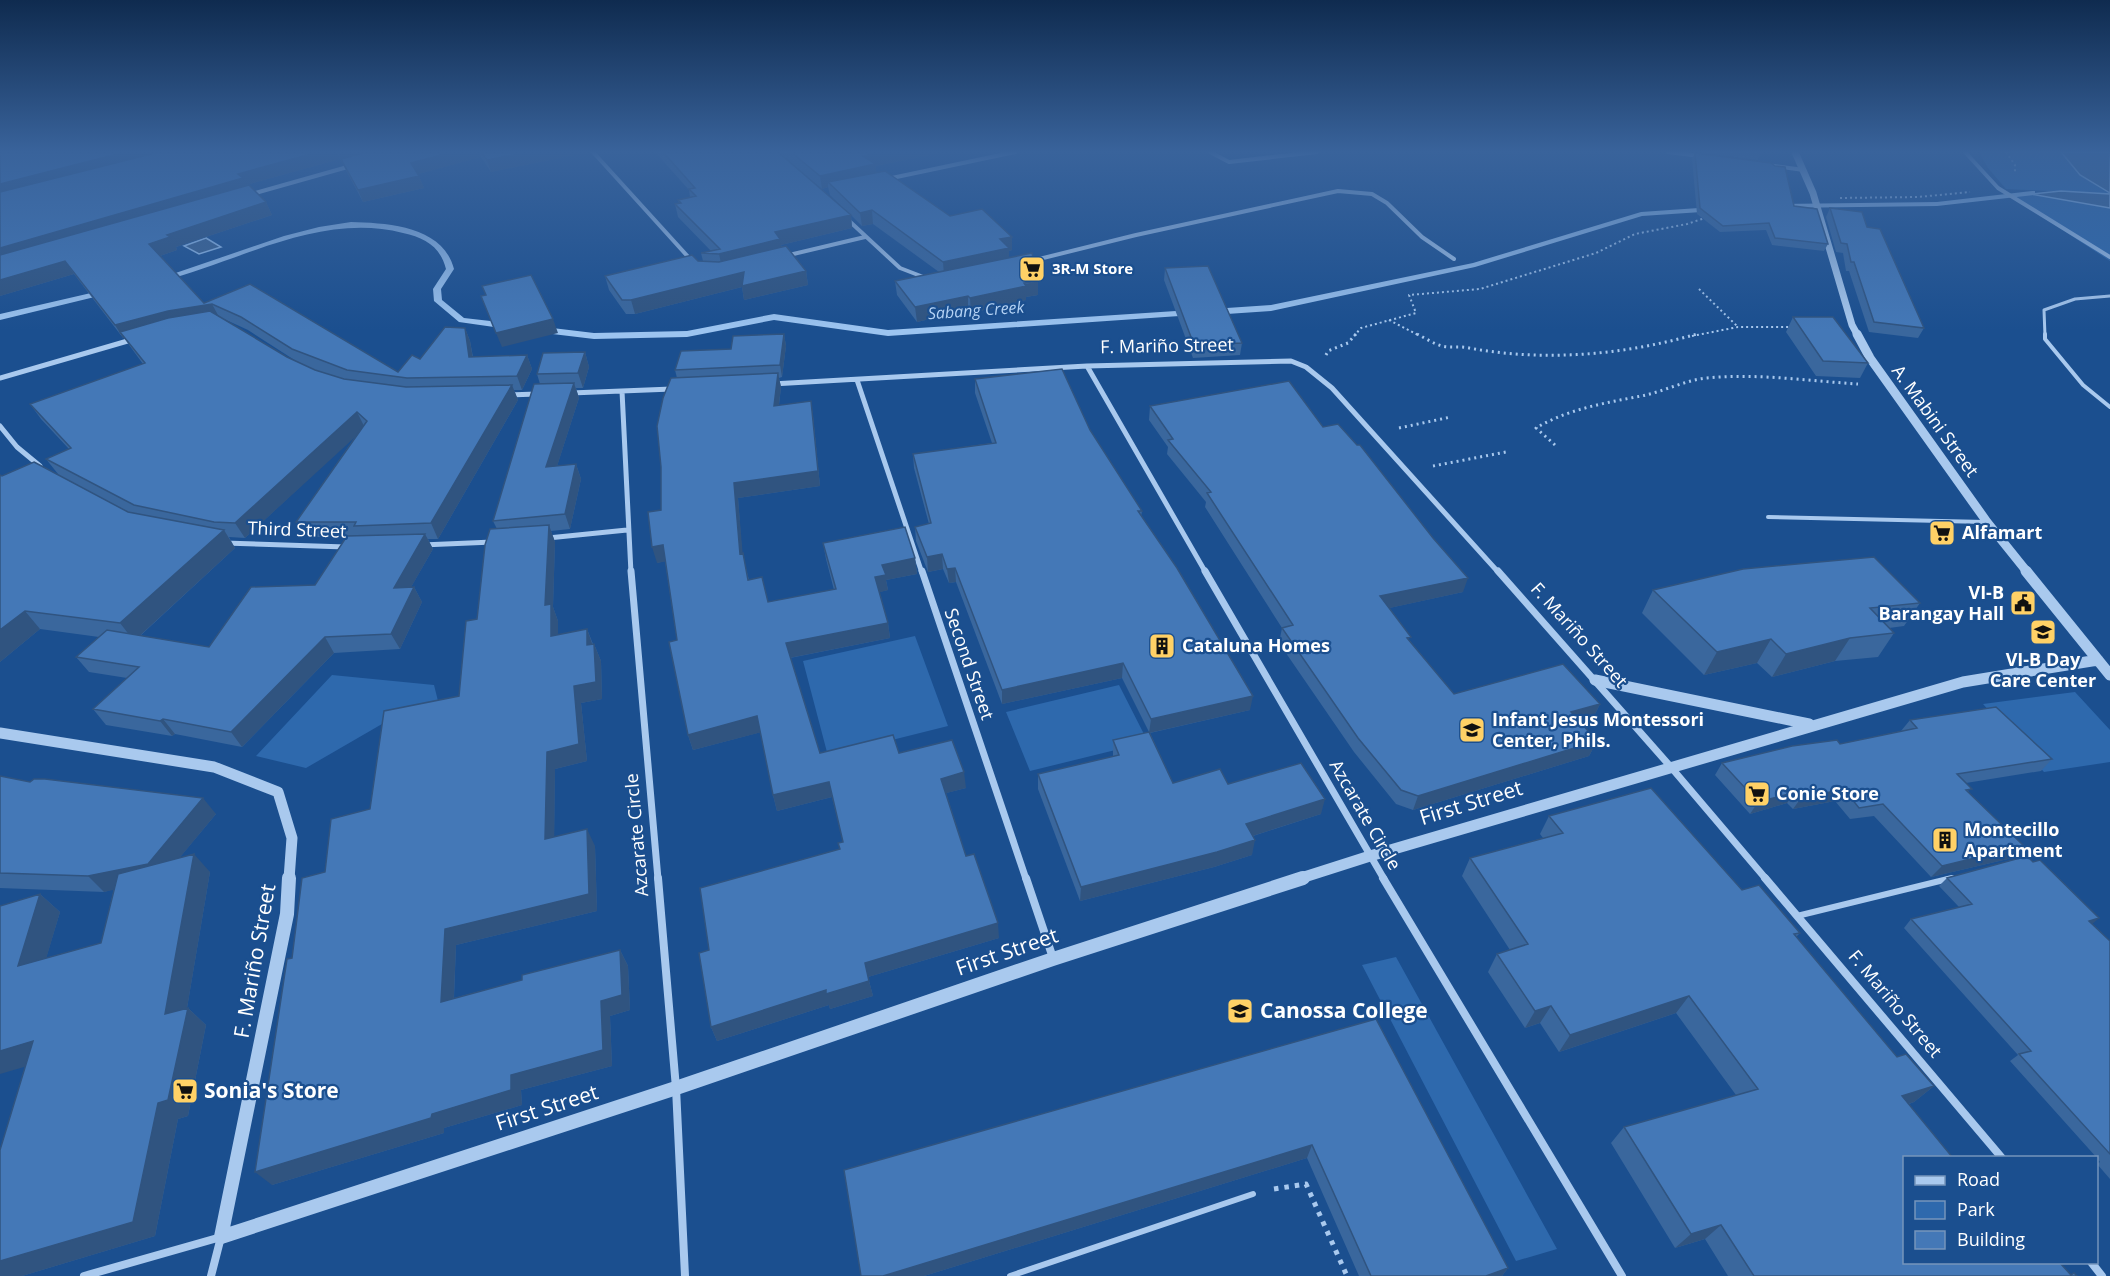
<svg xmlns="http://www.w3.org/2000/svg" width="2110" height="1276" viewBox="0 0 2110 1276" font-family="'Open Sans',sans-serif">
<rect width="100%" height="100%" fill="#1b4f8f"/>
<path fill="#2e69ad" d="M1979,152H2061L2110,194L2006,189L1988,168Z
M2031,194L2110,208V261L2009,195Z
M915,636L948,726L828,756L803,661Z
M332,675L434,685L441,713L382,724L306,768L256,756Z
M1119,685L1148,742L1030,771L1006,712Z
M2075,692L2110,730V762L2044,772L1983,704Z
M1396,957L1557,1249L1516,1261L1362,965Z"/>
<path fill="#3c6290" stroke="#9cc4f0" stroke-width="1.5" d="M2061,152H2110V193L2080,175Z
M2061,191L2110,194V208L2031,194Z
M206,238L221,247L199,254L184,246Z"/>
<g fill="none" stroke-linecap="round" stroke-linejoin="round">
<path fill="#9cc4f0" fill-rule="evenodd" d="M2032,191H2035V195L1937,206L1781,208L1777,206L1781,204L1937,202Z
M1713,207L1717,209L1716,211L1642,216L1475,267L1271,311L1212,315L1208,312L1212,309L1271,305L1473,263L1641,212Z
M351,222C388,223 443,226 454,269L441,289L442,300L464,318L508,323L512,326L508,329L459,322L434,301L433,289L446,269C440,246 425,238 403,233C320,212 241,261 162,281L158,279L284,236L319,227Z
M104,290L108,292L107,294L0,320V314Z
M1191,310L1195,313L1194,315L888,336L774,320L687,337L594,339L544,333L540,330L544,327L594,333L687,331L774,314L888,330Z"/>
<path stroke="#a9c9ee" stroke-width="2" stroke-dasharray="2 3" stroke-linecap="butt" d="M2006,152L2015,165V172
M1840,198L1918,197L1970,192
M1699,289L1737,326
M1389,320L1420,336
M1354,336L1361,328L1416,313L1409,295L1480,289L1596,253L1635,234L1687,224L1705,218
M1692,336L1738,327H1791"/>
<path stroke="#a9c9ee" stroke-width="3" stroke-dasharray="2 4" stroke-linecap="butt" d="M1417,334C1425,338 1434,344 1442,346C1451,348 1460,346 1469,348C1545,362 1624,355 1697,334
M1326,355L1328,351L1348,343L1356,334
M1399,428L1451,417
M1555,445L1536,428C1568,409 1605,403 1641,396C1663,392 1685,380 1707,378C1757,373 1808,381 1858,384
M1433,466L1506,452"/>
<path stroke="#a9c9ee" stroke-width="5" stroke-dasharray="4.5 6" stroke-linecap="butt" d="M1274,1189L1306,1184L1347,1276"/>
<path stroke="#a9c9ee" stroke-width="3" d="M2045,336L2044,310L2075,299L2110,296"/>
<path stroke="#a9c9ee" stroke-width="4" d="M2045,334V339L2083,385L2110,407
M1768,517L1985,522"/>
<path stroke="#a9c9ee" stroke-width="4.5" d="M1946,879L1952,878"/>
<path stroke="#a9c9ee" stroke-width="6" d="M1797,916L1952,878
M1010,1276L1253,1194"/>
<path stroke="#a9c9ee" stroke-width="4" d="M593,152L691,260
M1210,152L1229,162L1317,152
M1668,152L1700,156
M1965,152L1998,188L2110,257
M1767,165L1804,170
M887,179L1015,152
M252,194L351,166
M846,218L900,268L926,278
M785,256L865,237
M1027,262L1136,235L1338,191L1372,194L1387,203L1422,237L1454,259"/>
<path stroke="#a9c9ee" stroke-width="5" d="M1087,366L1206,573
M0,378L131,340
M857,380L922,573
M772,384L1087,366L1291,361L1306,367L1332,388L1499,573
M622,391L631,573
M571,393L672,389
M508,395L537,394
M0,426L17,447L40,466
M548,538L627,530
M224,543L346,547
M422,545L493,542"/>
<path stroke="#a9c9ee" stroke-width="7" d="M631,571L658,879
M922,571L1026,879
M1205,571L1384,879
M1498,571L1670,766L1766,879"/>
<path stroke="#a9c9ee" stroke-width="8" d="M658,878L676,1088L685,1276
M1026,878L1053,958
M1383,878L1622,1276
M1765,878L2002,1158
M2091,1262L2102,1276
M84,1276L221,1237L211,1276"/>
<path stroke="#a9c9ee" stroke-width="7" d="M1795,152L1813,193L1852,325L1858,336"/>
<path stroke="#a9c9ee" stroke-width="9" d="M1857,334L1870,358L1987,522L2028,573"/>
<path stroke="#a9c9ee" stroke-width="11" d="M2026,571L2110,675
M1595,680L1809,724
M0,733L214,767L278,792L292,838L289,879
M1298,879L1370,856L1963,682L2098,660"/>
<path stroke="#a9c9ee" stroke-width="14" d="M289,878L287,914L221,1237L676,1088L1053,959L1303,878"/>
</g>
<path fill="#3a679d" fill-rule="evenodd" d="M0,152H589L491,172L481,157L418,174L424,188L363,202L340,159L246,185L266,202L272,215L176,247L177,250L160,256L204,303L250,284L398,372L420,359L465,328L470,341L473,357L527,355L532,369L522,390H514L518,400L438,539H428L433,549L411,587H414L422,602L400,649L334,653L242,747L175,734L172,736L106,725L93,709L127,678L89,672L76,657L99,637L40,629L0,662V475L2,476L58,474L46,459L69,449L41,419L30,404L143,364L124,338H123L74,274L0,296ZM224,319L248,330L296,361L287,357ZM358,433L296,522L305,537H347L315,585L209,647L140,636L235,548L229,537L245,538Z
M655,152H778L846,211L830,195L828,187L822,189L778,152H944L876,166V172L950,216L1012,250L1009,251V258L1038,281V295L1026,297V300L971,313L968,310L917,322L897,295L895,281L939,272L873,224L862,226L851,215L852,228L781,245L782,247L806,271L808,285L744,300L742,287L635,314H626L609,290L605,276L698,261H703L701,253L711,251L678,217L675,204L679,203L678,200L690,197L689,190Z
M1698,152H1761L1758,160Z
M1695,153L1828,244L1824,251L1772,245L1766,230L1720,232L1697,214L1692,159Z
M1830,208L1867,227L1924,328L1918,338L1869,332L1849,271H1846L1843,253L1836,252L1826,217Z
M1165,268L1242,343L1240,355L1193,358L1164,280Z
M1793,317L1868,363L1860,378L1816,376L1786,332Z
M784,334L786,346L782,377L779,378L781,387L779,405L813,416L820,486L738,498L742,553L749,580L768,602L834,590L826,559L823,543L915,558L917,574L886,580L888,590L879,592L888,623L890,638L790,658L820,753H899L966,788L946,793L966,856L999,938L868,977L873,996L830,1009L829,1005L717,1041L711,1027L709,950L840,849L843,842L832,797L777,811L773,795L761,732L693,750L688,735L677,640L665,561L657,563L661,510L677,378L675,370L731,349Z
M585,352L589,367L583,388H576L579,398L557,466L576,464L581,479L570,529L551,531L555,542L553,607L558,621V635L587,629L593,644H594L601,661L602,699L581,703L587,761L555,769L554,837L595,846L597,911L456,945L454,998L522,980L620,950L628,966L630,1010L610,1016L612,1066L521,1090L522,1105L444,1128V1133L272,1185L292,958L325,872L370,809L459,696L497,529L493,521L540,384L537,374Z
M975,379L1090,430L1142,511L1141,517L1250,710L1150,733L1173,783L1228,784L1321,814L1253,836L1252,855L1214,867L1080,901L1038,789V774L1113,757V740L1149,732L1122,678L1002,704L956,582L949,583L943,569L928,572L916,541L915,527L929,524L914,468L913,454L992,443L975,393Z
M1150,406L1323,427L1463,592L1389,608L1410,641L1454,694L1600,704L1593,718L1580,722L1597,741L1589,756L1413,810L1396,804L1354,752L1279,643L1282,628L1205,507L1206,502L1167,454L1168,447L1149,420Z
M1653,590L1920,603L1904,626L1889,628L1894,633L1878,657L1835,661L1772,677L1757,663L1704,675L1642,613Z
M1910,720L2052,759L2041,771L1966,783L1969,793L2012,858L1931,877L1874,816L1850,819L1835,801L1793,809L1787,803L1750,814L1715,775L1722,763L1840,744L1901,731Z
M0,776L30,782L216,814L180,857L210,872L187,1008H188L206,1025L188,1116L178,1119L155,1236L22,1276H0L25,1067L40,894L60,912L46,958L101,943L114,889L104,892L0,888Z
M1549,816L1742,890L1800,933L1796,937L1897,1057L1934,1086L1914,1102L1909,1104L1905,1158L2071,1275L2077,1276H1728L1705,1239L1675,1248L1611,1143L1624,1127L1736,1095L1676,1013L1559,1052L1540,1023L1525,1028L1488,972L1497,954L1510,950L1462,876L1470,858L1543,838L1540,834Z
M1947,878L2092,924L2110,941V1179L2097,1164L2100,1162L2097,1158L2010,1061L2018,1055L1904,928L1911,919L1959,907L1939,886Z
M1376,1019L1508,1268L1502,1276H1359L1307,1158L924,1276H861Z"/>
<path fill="#305480" d="M125,152H177L0,198V184Z
M318,152H337L340,159L246,185L249,190L0,263V248L238,174Z
M338,152H383L342,163Z
M452,152H479L481,157L415,175L411,163Z
M529,152H589L491,172L487,160Z
M882,152H944L876,166L877,177L828,182V187L822,189L820,176L863,156Z
M419,176L424,188L363,202L358,190Z
M266,202L272,215L176,247L177,250L157,257L149,244L167,235Z
M872,210L873,224L862,226L860,213Z
M851,215L852,228L781,245L783,253L722,268L719,254L775,232Z
M1012,237V250L1009,251V262L944,275L943,262L1000,239Z
M65,261L74,274L0,296V280Z
M806,271L808,285L744,300L742,287L635,314L631,300L744,272Z
M1038,281V295L1026,297V300L971,313L970,298Z
M968,296V310L917,322L915,307Z
M212,304L219,317L120,332L124,338H123L115,325L168,311Z
M553,319L558,333L502,347L496,333Z
M465,328L470,341L475,371L469,357Z
M784,334L786,346L782,377L780,365Z
M585,352L589,367L583,388L578,373Z
M527,355L532,369L522,390L517,376Z
M778,373L781,387L777,420L774,406Z
M574,383L579,398L552,482L546,467Z
M512,385L518,400L438,539L431,523Z
M811,401L813,416L820,486L738,498L744,569L740,554L734,483Z
M357,412L365,428L245,538L235,523Z
M576,464L581,479L570,529L565,514Z
M549,525L555,542L553,607L558,621V653L551,636L545,605Z
M224,530L235,548L134,641L120,623Z
M425,534L433,549L402,603L394,588Z
M663,545L668,561L657,563L652,547Z
M942,554L943,569L928,572L927,557Z
M915,558L917,574L886,580L888,590L877,593L875,577L882,565Z
M955,568L956,582L949,583L947,569Z
M1468,578L1463,592L1376,611L1380,596Z
M414,587L422,602L400,649L391,634Z
M25,611L40,629L0,662V630Z
M888,623L890,638L789,658L786,643Z
M587,629L593,646L587,645Z
M325,637L334,653L242,747L231,732Z
M1850,638L1835,661L1772,677L1786,654Z
M1771,639L1757,663L1704,675L1717,652Z
M594,644L601,661L602,699L581,703L587,761L555,769L554,856L545,839L547,752L574,686Z
M1123,663L1122,678L1002,704V690Z
M1253,696L1250,710L1149,733L1151,719Z
M1600,704L1593,718L1564,727L1571,712Z
M757,716L762,732L693,750L688,735Z
M163,719L175,734L172,736L160,721Z
M1597,741L1589,756L1413,810L1418,796Z
M964,772L966,788L943,794L941,779Z
M829,782L832,797L777,811L773,795Z
M1844,789L1835,801L1793,809L1801,798Z
M1796,792L1787,803L1750,814L1758,802Z
M203,798L216,814L162,879L104,892L88,876Z
M1325,799L1321,814L1243,839L1246,824Z
M587,829L595,846L597,911L456,945L453,1017L441,1002L445,929Z
M1255,840L1252,855L1214,867L1080,901L1081,887Z
M2024,846L2012,858L1931,877L1942,866Z
M194,854L210,872L184,1026L188,1008L206,1025L188,1116L178,1119L155,1236L22,1276H0V1261L165,1014Z
M40,894L60,912L39,983L18,966Z
M2099,918L2090,926L2089,921Z
M998,923L999,938L868,977L865,963Z
M620,950L628,966L630,1010L610,1016L612,1066L521,1090L522,1105L444,1128V1133L272,1185L255,1172L432,1114L511,1075L601,1001Z
M869,981L873,996L830,1009L829,1005L717,1041L711,1027L826,990Z
M1689,996L1676,1013L1559,1052L1570,1035Z
M1551,1006L1540,1023L1525,1028L1535,1011Z
M33,1041L55,1058L0,1074V1051Z
M1934,1086L1914,1102L1883,1112L1902,1096Z
M1312,1145L1307,1158L924,1276H883Z
M1721,1225L1705,1239L1675,1248L1691,1234Z
M1508,1268L1502,1276H1486Z"/>
<path fill="#4478b7" stroke="#305480" stroke-width="1.5" d="M0,152H125L0,184Z
M159,152H318L238,174L243,178L0,248V192Z
M367,152H452L411,163L419,176L358,190L341,159Z
M481,152H529L487,160Z
M663,152H778L851,215L775,232L780,239L719,254L701,253L720,249L675,204L681,203L678,200L696,196L689,189L695,188Z
M791,152H882L863,156L875,164L820,176Z
M1695,153L1771,163L1775,166L1785,167L1794,206L1817,209L1828,244L1775,238L1769,223L1723,226L1700,208Z
M885,171L950,216L982,209L1012,237L1000,239L1009,248L943,262L872,210L860,213L828,182Z
M249,185L266,202L167,235L170,237L149,244L204,303L250,284L398,372L412,355L420,359L445,327L465,328L469,357L527,355L517,376L407,378L347,370L292,349L241,317L212,304L168,311L115,325L65,261L0,280V255Z
M1830,208L1862,212L1867,227L1880,229L1924,328L1874,322L1854,262H1851L1847,244L1841,243Z
M786,246L806,271L742,286L744,272L631,300H622L605,276L692,255L698,261L719,262Z
M1032,253L1038,281L1024,283L1026,286L970,298L968,296L915,307L895,281Z
M1208,266L1242,343L1194,345L1165,268Z
M531,275L553,319L496,333L481,296L486,295L482,286Z
M210,311L287,357L315,370L344,379L406,387L512,385L431,523L354,526L356,522H296L367,421L357,412L235,523L214,522L134,505L46,459L71,448L30,404L145,363L120,332L168,318Z
M1793,317H1833L1868,363L1823,361Z
M784,334L780,365L675,370L681,351L731,349L733,336Z
M585,352L578,373L537,374L543,353Z
M1062,369L1090,430L1142,511H1138L1177,568L1253,696L1151,719L1123,663L1002,690L955,568L947,569L942,554L927,557L915,527L931,523L913,454L996,443L975,379Z
M778,373L774,406L811,401L818,471L734,483L740,554L743,553L748,580L762,577L768,602L836,589L823,543L905,527L915,558L882,565L886,575L875,577L888,623L786,643L820,753L893,735L899,753L952,740L964,772L941,779L966,856L974,854L998,923L865,963L869,981L826,994V990L711,1027L699,953L709,950L700,888L840,849L838,843L843,842L829,782L773,795L757,716L688,735L669,642L677,640L663,545L652,547L648,512L661,510V467L657,426L663,398L671,378Z
M1289,381L1323,427L1338,424L1357,445H1360L1433,538L1468,578L1380,596L1411,637L1407,638L1454,694L1563,664L1600,704L1571,712L1597,741L1418,796L1401,790L1358,738L1282,628L1293,625L1207,493L1211,492L1168,440L1173,439L1150,406Z
M574,383L546,467L576,464L565,514L493,521L534,384Z
M34,462L128,512L224,530L120,623L25,611L0,630V475L2,476Z
M549,525L545,605L551,604V636L587,629V645L594,644L596,682L574,686L579,744L547,752L545,839L587,829L589,894L445,929L441,1002L522,980V975L620,950L622,995L601,1001L603,1050L511,1075V1090L432,1114L431,1118L255,1172L287,959L292,958L302,878L325,872L331,819L370,809L384,711L459,696L466,621L477,619L485,545L490,529Z
M425,534L394,588L414,587L391,634L325,637L231,732L163,719L160,721L93,709L139,667L76,657L107,630L209,647L251,587L315,585L347,536Z
M1874,557L1920,603L1870,608L1894,633L1850,638L1786,654L1771,639L1717,652L1653,590L1743,569Z
M1996,707L2052,759L1957,774L1972,789L1966,790L2024,846L1942,866L1883,804L1859,808L1844,789L1801,798L1796,792L1758,802L1722,763L1792,746L1837,740L1840,744L1917,728L1910,720Z
M1149,732L1173,783L1220,769L1228,784L1301,763L1325,799L1246,824L1255,840L1217,852L1081,887L1038,774L1119,755L1113,740Z
M0,776L30,782L34,779H45L203,798L148,864L88,876L0,873Z
M1651,788L1742,890L1759,885L1800,933L1794,934L1897,1057L1906,1054L1934,1086L1902,1096L1953,1158H1905V1263H2060L2071,1275L2074,1273L2077,1276H1754L1721,1225L1691,1234L1624,1127L1758,1089L1689,996L1570,1035L1551,1006L1535,1011L1497,954L1528,944L1470,858L1563,833L1549,816Z
M194,854L165,1014L188,1008L168,1100L158,1103L133,1222L0,1261V1150L33,1041L0,1051V906L40,894L18,966L101,943L118,874Z
M2027,856L2033,862L2040,860L2099,918L2089,921L2110,941V1154L2019,1054L2031,1051L1911,919L1972,904L1947,878Z
M1376,1019L1508,1268L1486,1276H1371L1312,1145L883,1276H861L844,1170Z"/>
<linearGradient id="sky" x2="0" y2="1"><stop stop-color="#0f2b4f"/><stop offset="0.46" stop-color="#39639b"/><stop offset="1" stop-color="#39639b" stop-opacity="0"/></linearGradient>
<rect width="2110" height="330" fill="url(#sky)"/>
<defs>
<symbol id="supermarket-square" viewBox="-11 -11 22 22"><rect x="-9" y="-9" width="18" height="18" rx="4" fill="#ffd166" stroke="#1b4f8f"/><path d="M-6-5.5h2.5l.6 2H6L4.5 2H-2.5L-4.4-4H-6ZM-1.5 3.2a1.3 1.3 0 1 0 .1 0ZM3 3.2a1.3 1.3 0 1 0 .1 0Z" fill="#111"/></symbol>
<symbol id="civic-square" viewBox="-11 -11 22 22"><rect x="-9" y="-9" width="18" height="18" rx="4" fill="#ffd166" stroke="#1b4f8f"/><path d="M-.6-6.5H3V-4.5H.6V-3L4-1V1h2V6H-6V1h2V-1L-.6-3ZM-1.2 2.5V6h2.4V2.5Z" fill="#111"/></symbol>
<symbol id="school-square" viewBox="-11 -11 22 22"><rect x="-9" y="-9" width="18" height="18" rx="4" fill="#ffd166" stroke="#1b4f8f"/><path d="M0-5L7-2L0 1L-7-2ZM-4 1L0 2.5L4 1V4Q0 6-4 4Z" fill="#111"/></symbol>
<symbol id="building-square" viewBox="-11 -11 22 22"><rect x="-9" y="-9" width="18" height="18" rx="4" fill="#ffd166" stroke="#1b4f8f"/><path d="M-4-6H4V6H1V3H-1V6H-4ZM-2.5-4.3h1.7v1.8h-1.7ZM.8-4.3h1.7v1.8H.8ZM-2.5-1h1.7V.8h-1.7ZM.8-1h1.7V.8H.8Z" fill="#111"/></symbol>
<symbol id="university-square" viewBox="-11 -11 22 22"><rect x="-9" y="-9" width="18" height="18" rx="4" fill="#ffd166" stroke="#1b4f8f"/><path d="M0-5L7-2L0 1L-7-2ZM-4 1L0 2.5L4 1V4Q0 6-4 4Z" fill="#111"/></symbol>
</defs>
<g fill-rule="evenodd">
<use href="#supermarket-square" x="1017" y="254" width="30" height="30"/>
<use href="#supermarket-square" x="1927" y="518" width="30" height="30"/>
<use href="#civic-square" x="2008" y="588" width="30" height="30"/>
<use href="#school-square" x="2028" y="617" width="30" height="30"/>
<use href="#building-square" x="1147" y="631" width="30" height="30"/>
<use href="#school-square" x="1457" y="715" width="30" height="30"/>
<use href="#supermarket-square" x="1742" y="779" width="30" height="30"/>
<use href="#building-square" x="1930" y="825" width="30" height="30"/>
<use href="#university-square" x="1225" y="996" width="30" height="30"/>
<use href="#supermarket-square" x="170" y="1076" width="30" height="30"/>
</g>
<g text-anchor="middle" stroke-width="4.5" stroke-linejoin="round" paint-order="stroke">
<g font-size="15" font-weight="bold" fill="#fff" stroke="#1b4f8f" text-anchor="start">
<text x="1052" y="274">3R-M Store</text>
</g>
<g font-size="16" font-style="italic" fill="#b5d3f5" stroke="#1b4f8f">
<text transform="translate(976 310) rotate(-4)" y="6">Sabang Creek</text>
</g>
<g font-size="18" fill="#fff" stroke="#1b4f8f">
<text transform="translate(1167 346) rotate(-1)" y="6">F. Mariño Street</text>
<text transform="translate(1935 421) rotate(54)" y="6">A. Mabini Street</text>
<text transform="translate(297 530) rotate(2)" y="6">Third Street</text>
<text transform="translate(1579 635) rotate(48)" y="6">F. Mariño Street</text>
<text transform="translate(969 664) rotate(71)" y="6">Second Street</text>
<text transform="translate(1365 815) rotate(60)" y="6">Azcarate Circle</text>
<text transform="translate(637 835) rotate(-95)" y="6">Azcarate Circle</text>
<text transform="translate(1895 1004) rotate(50)" y="6">F. Mariño Street</text>
</g>
<g font-size="18" font-weight="bold" fill="#fff" stroke="#1b4f8f" text-anchor="start">
<text x="1962" y="539">Alfamart</text>
<text x="2004" y="599" text-anchor="end">VI-B<tspan x="2004" dy="21">Barangay Hall</tspan></text>
<text x="1182" y="652">Cataluna Homes</text>
<text x="2043" y="666" text-anchor="middle">VI-B Day<tspan x="2043" dy="21">Care Center</tspan></text>
<text x="1492" y="726">Infant Jesus Montessori<tspan x="1492" dy="21">Center, Phils.</tspan></text>
<text x="1776" y="800">Conie Store</text>
<text x="1964" y="836">Montecillo<tspan x="1964" dy="21">Apartment</tspan></text>
</g>
<g font-size="21" fill="#fff" stroke="#1b4f8f">
<text transform="translate(1471 803) rotate(-17)" y="7">First Street</text>
<text transform="translate(1007 952) rotate(-19)" y="7">First Street</text>
<text transform="translate(255 961) rotate(-80)" y="7">F. Mariño Street</text>
<text transform="translate(547 1108) rotate(-18)" y="7">First Street</text>
</g>
<g font-size="21" font-weight="bold" fill="#fff" stroke="#1b4f8f" text-anchor="start">
<text x="1260" y="1018">Canossa College</text>
<text x="204" y="1098">Sonia's Store</text>
</g>
</g>
<rect x="1903" y="1156" width="195" height="108" fill="#1b4f8f" stroke="#7695bc" stroke-width="1.5"/>
<rect x="1915" y="1176" width="30" height="9" fill="#a9c9ee" stroke="#7695bc" stroke-width="1.5"/>
<text x="1957" y="1186" font-size="18" fill="#ffffff">Road</text>
<rect x="1915" y="1201" width="30" height="18" fill="#2e69ad" stroke="#7695bc" stroke-width="1.5"/>
<text x="1957" y="1216" font-size="18" fill="#ffffff">Park</text>
<rect x="1915" y="1231" width="30" height="18" fill="#4478b7" stroke="#7695bc" stroke-width="1.5"/>
<text x="1957" y="1246" font-size="18" fill="#ffffff">Building</text>
</svg>
